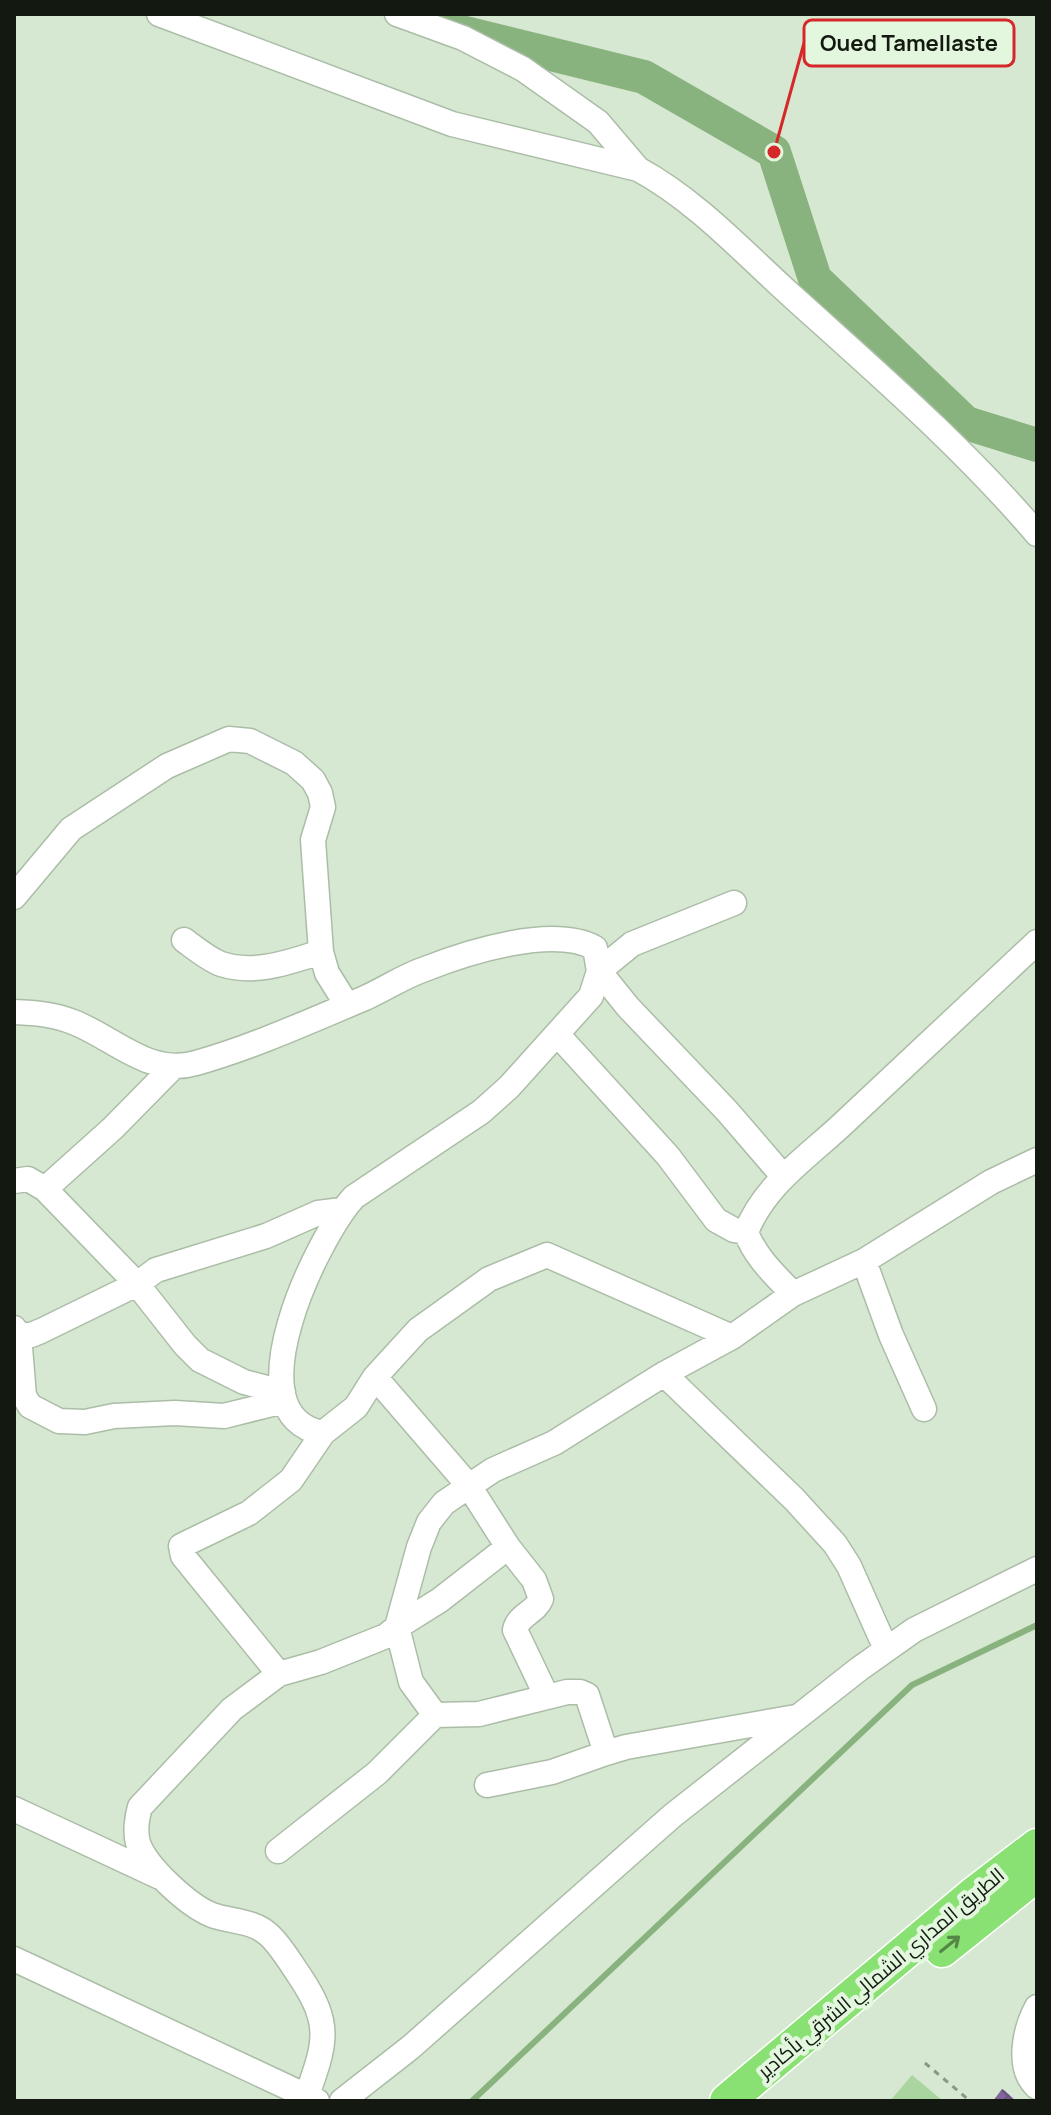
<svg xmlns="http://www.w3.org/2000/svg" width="1051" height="2115" viewBox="0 0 1051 2115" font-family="Manrope,Cairo,sans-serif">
<defs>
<pattern id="building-cross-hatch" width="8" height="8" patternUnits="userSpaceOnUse" patternTransform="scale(2)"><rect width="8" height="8" fill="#81669c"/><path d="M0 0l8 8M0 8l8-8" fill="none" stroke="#68537e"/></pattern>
</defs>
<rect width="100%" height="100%" fill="#d6e8d1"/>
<path fill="#abd5a0" d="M912,2075L943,2101H890Z"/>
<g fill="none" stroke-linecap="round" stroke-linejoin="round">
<path stroke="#89b37e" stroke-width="6" d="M472,2101L912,1685L1037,1625"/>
<path stroke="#89b37e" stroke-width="34" d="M449,29L644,77L774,152L815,279L966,423L1037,445"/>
</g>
<path fill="url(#building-cross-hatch)" d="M1002,2089L1004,2090L1016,2101H993Z"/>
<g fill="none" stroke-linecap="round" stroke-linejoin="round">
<defs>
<path id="minor" d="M159,14L452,124L638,169C697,201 744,253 793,297C877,373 963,447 1037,534
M397,14L463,38L523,69L598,122L638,169
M14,897L71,829L167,766L229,739L250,741L294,763L313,780L320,793L323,807L313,840L321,952L327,973L347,1005
M734,903L632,944L599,971L628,1007L727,1111L783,1176
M184,940C195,948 208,959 221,964C255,975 289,962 321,952
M14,1012C35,1013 53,1014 73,1022C113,1037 149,1077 196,1063C253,1047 310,1021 365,998C385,989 404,976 425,969C468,952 553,925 595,948L599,971L591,996L509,1087L481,1112L354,1197C318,1236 229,1417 323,1433
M557,1034L668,1156L716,1220L734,1230L746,1232
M14,1181L28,1179L45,1189L137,1284L185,1345L200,1360L244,1382L283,1392
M45,1189L113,1128L173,1067
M864,1261L991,1182L1037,1160
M793,1294L864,1261L891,1335L924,1409
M14,1328L19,1335L24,1396L30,1406L59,1421L85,1422L114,1416L175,1413L224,1416L284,1401
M14,1335H31L41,1331L137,1284L156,1270L266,1236L318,1213L342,1210
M664,1374L794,1499L835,1544L849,1566L886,1649
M375,1377L469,1486L508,1547L534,1580L541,1599C536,1612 518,1615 515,1630L547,1697
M279,1674L183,1556L181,1546L249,1513L291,1480L323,1433L356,1407L375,1377L418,1330L489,1279L547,1255L732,1337
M435,1715L479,1714L567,1692H580L587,1695L606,1753L626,1747L796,1717
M487,1785L552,1772L606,1753
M14,1809L160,1877
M278,1851L377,1773L435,1715L411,1682L397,1627L440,1600L508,1547
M14,1959L317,2101
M1037,2007C1025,2029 1016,2068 1037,2087
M307,2095C326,2042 332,2024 299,1975C290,1962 281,1946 269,1935C253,1920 231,1922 212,1915C189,1906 146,1867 138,1843C135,1832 137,1817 140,1807L232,1709L279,1674L321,1662L386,1636L397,1627L419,1547L429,1522L444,1503L493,1470L554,1443L664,1374L732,1337L793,1294C775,1275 755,1257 746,1232C766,1182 811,1155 848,1119C911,1060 974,1001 1037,942
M342,2101L411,2047L672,1816L859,1669L914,1630L1037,1569"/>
<path id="highway" d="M942,1950L1037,1874
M727,2101L974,1894L1037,1846"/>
</defs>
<use href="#minor" stroke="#abbda7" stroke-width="27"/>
<use href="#highway" stroke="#fff" stroke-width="37"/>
<path stroke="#8a9786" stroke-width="3" stroke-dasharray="6 6" stroke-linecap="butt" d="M925,2063L970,2101"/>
<use href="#minor" stroke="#fff" stroke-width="24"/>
<use href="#highway" stroke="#8ae173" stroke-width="34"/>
</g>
<defs><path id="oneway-shaft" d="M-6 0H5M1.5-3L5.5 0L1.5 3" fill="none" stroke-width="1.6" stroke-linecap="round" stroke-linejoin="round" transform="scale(2)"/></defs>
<use stroke="#548747" href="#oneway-shaft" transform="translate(950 1944) rotate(-39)"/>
<g text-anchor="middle" stroke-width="8" stroke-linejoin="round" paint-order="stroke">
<g font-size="20" fill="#131911" stroke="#e3f6de">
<text transform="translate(881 1973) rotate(-40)" y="7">الطريق المداري الشمالي الشرقي بأكادير</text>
</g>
</g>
<path fill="none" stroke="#d62828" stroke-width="3" d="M774 152L804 43"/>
<circle fill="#d62828" stroke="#e3f6de" stroke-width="3" cx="774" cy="152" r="8"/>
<rect fill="#e3f6de" stroke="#d62828" stroke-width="3" x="804" y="20" width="210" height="46" rx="8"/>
<g font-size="22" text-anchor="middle" font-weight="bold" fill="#131911">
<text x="909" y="51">Oued Tamellaste</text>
</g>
<rect width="1051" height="2115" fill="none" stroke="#131911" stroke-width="32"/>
</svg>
